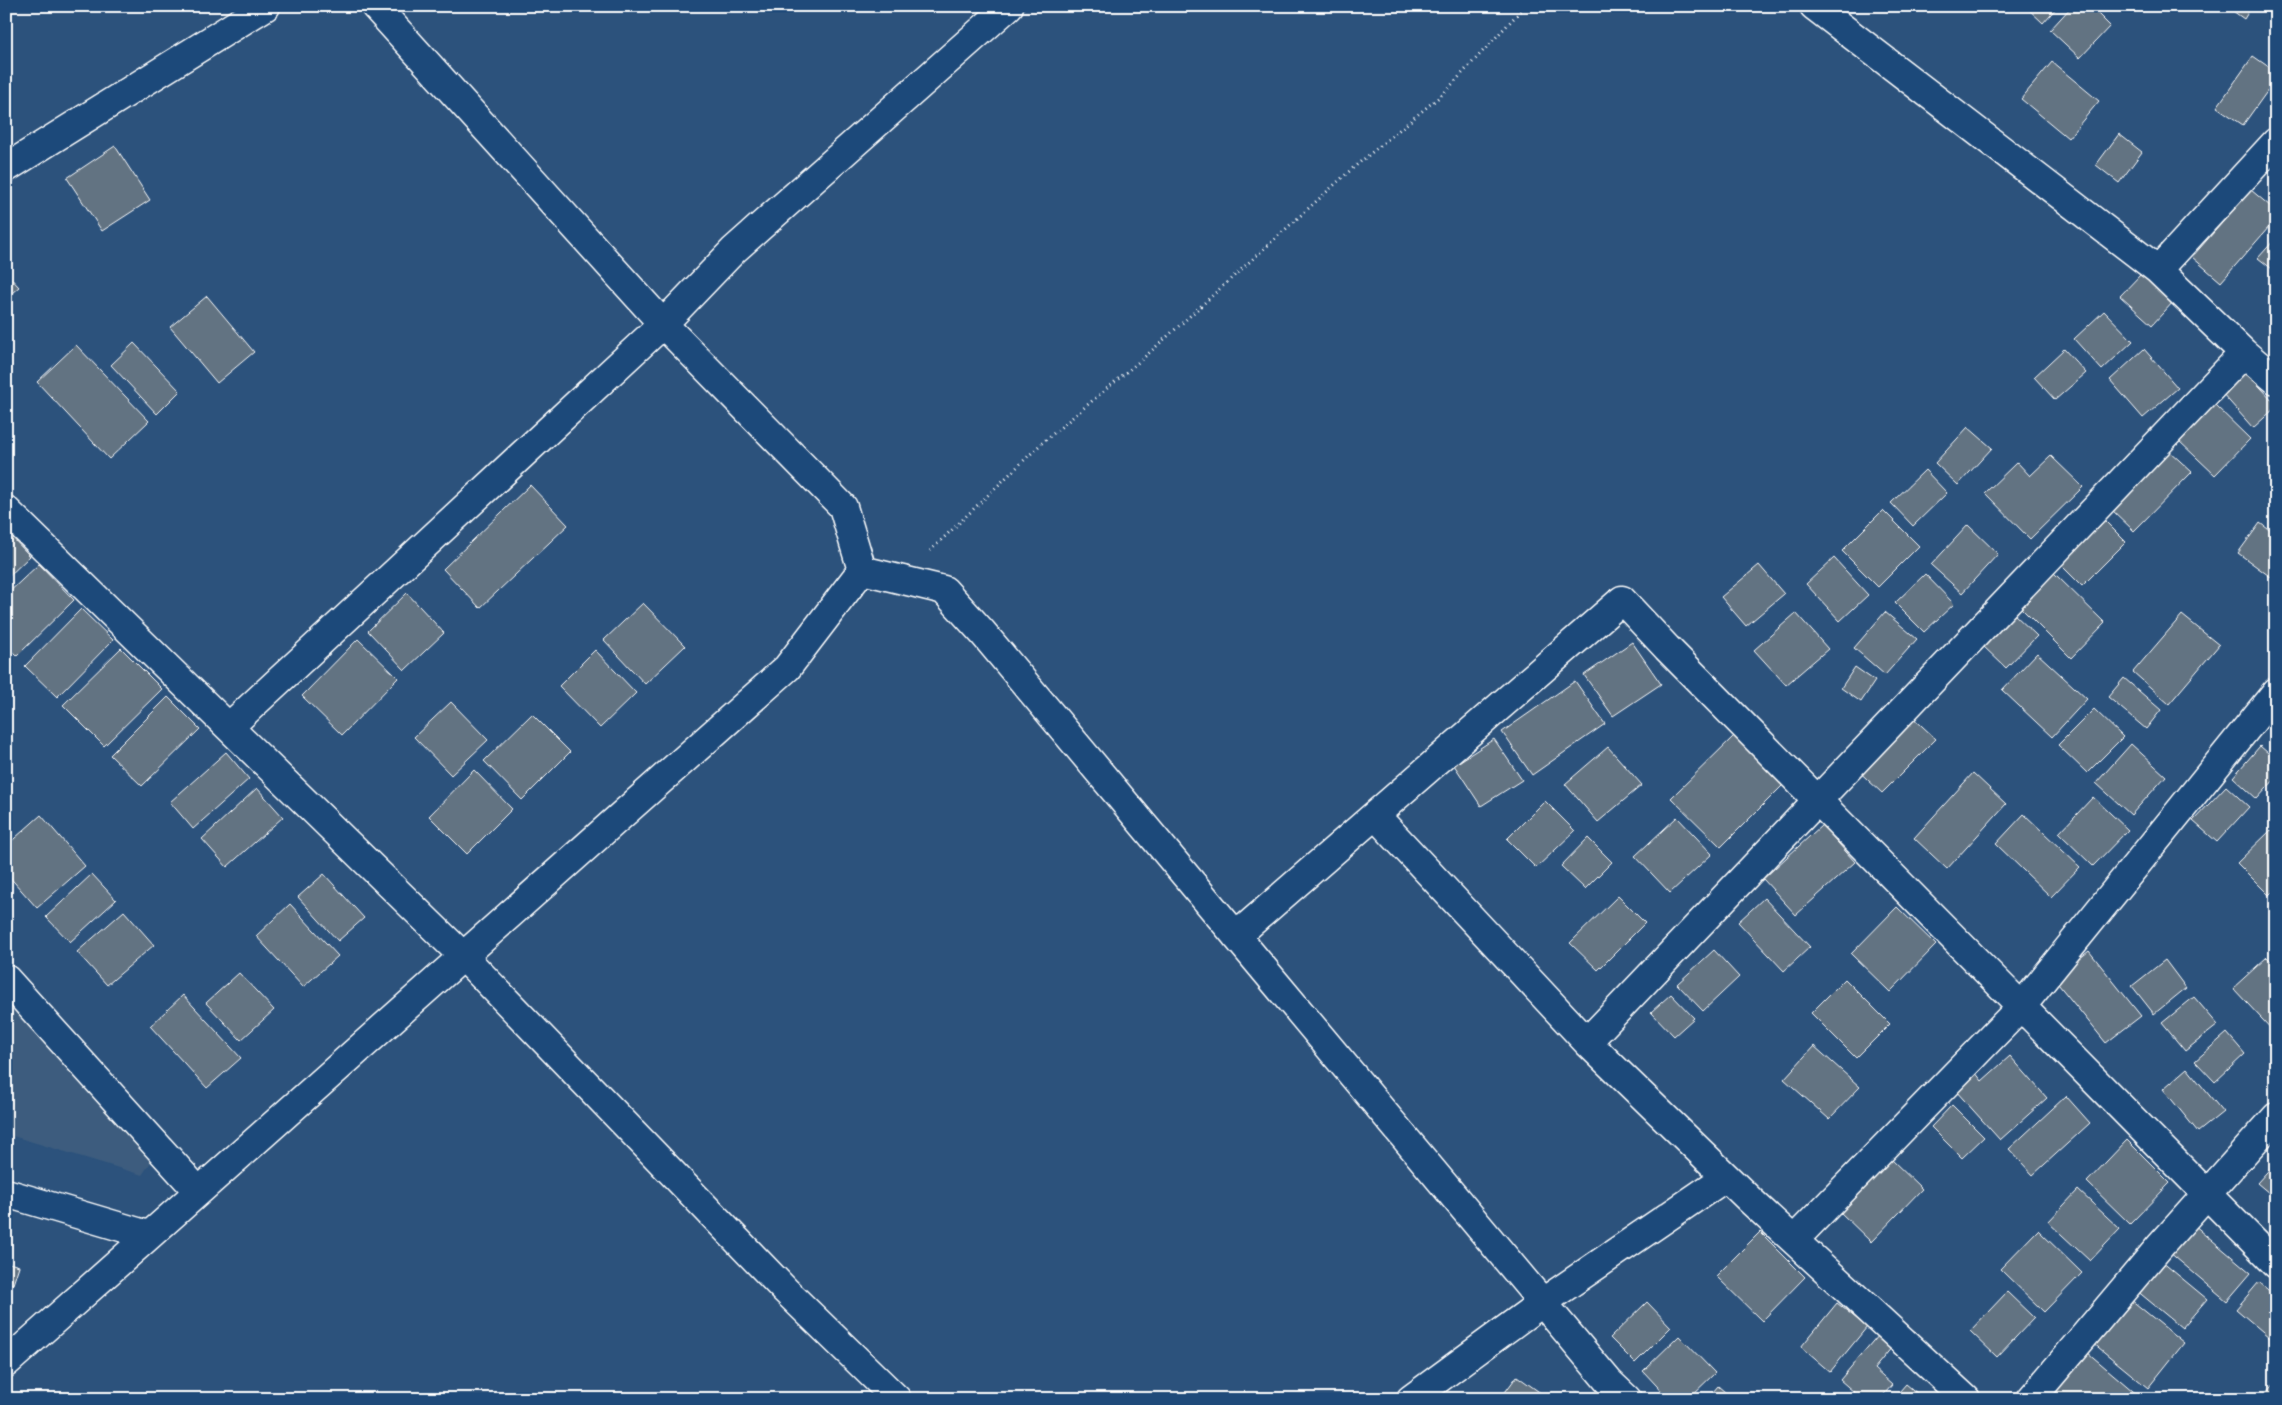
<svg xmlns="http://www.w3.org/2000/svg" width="2282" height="1405" viewBox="0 0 2282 1405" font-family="Mynerve,sans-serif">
<rect width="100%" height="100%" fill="#2c527c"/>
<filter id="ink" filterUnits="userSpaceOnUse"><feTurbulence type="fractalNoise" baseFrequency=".02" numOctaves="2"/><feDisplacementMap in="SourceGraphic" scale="10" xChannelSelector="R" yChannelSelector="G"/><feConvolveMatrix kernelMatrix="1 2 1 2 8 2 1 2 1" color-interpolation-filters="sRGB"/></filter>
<g filter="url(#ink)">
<path fill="#3c5c7e" d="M6,988L161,1148L142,1175L6,1134Z"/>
<path fill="#627382" stroke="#fff" d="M2025,6H2058L2043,23Z
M2072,6H2090L2110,26L2080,58L2050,30Z
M2226,6H2252L2244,19Z
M2253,56L2276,72V79L2243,125L2217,107Z
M2052,62L2099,101L2068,138L2021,99Z
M2119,134L2142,152L2119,183L2096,165Z
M115,146L150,200L102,231L67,178Z
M2251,190L2276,211V219L2221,282L2192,257Z
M2276,238V272L2258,258Z
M6,273L19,287L6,298Z
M2142,273L2174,301L2152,325L2120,296Z
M207,296L254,352L217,383L170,327Z
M2104,311L2133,341L2102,370L2074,339Z
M134,343L180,391L157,414L111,365Z
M76,345L149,421L109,459L37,382Z
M2064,349L2086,373L2055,400L2034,377Z
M2144,349L2178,388L2143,418L2110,380Z
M2246,372L2276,404V407L2253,428L2222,393Z
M2213,403L2250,439L2215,475L2178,440Z
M1968,427L1992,448L1958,485L1935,463Z
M2168,450L2192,472L2134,531L2111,509Z
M2051,456L2083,487L2030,539L1985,493L2017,462L2030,476Z
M1925,470L1947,493L1913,526L1891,503Z
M530,485L568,525L480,608L443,569Z
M1883,510L1919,546L1878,587L1842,551Z
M2104,520L2126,542L2082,586L2059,563Z
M2260,523L2276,535V581L2238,553Z
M1968,525L1998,554L1962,593L1931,565Z
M6,531L30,556L6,579Z
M1834,558L1868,595L1840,621L1806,584Z
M39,564L74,600L17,656L6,645V595Z
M1759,565L1784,594L1746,626L1721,597Z
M2053,572L2105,623L2071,658L2019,606Z
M1925,574L1954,604L1924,632L1895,603Z
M407,593L444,633L405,670L368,631Z
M643,603L685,646L645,684L604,640Z
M81,609L113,640L57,697L25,666Z
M1885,612L1917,639L1885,675L1854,648Z
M2012,612L2037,636L2006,668L1981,644Z
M1796,613L1828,649L1786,685L1754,650Z
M2182,615L2219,645L2169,704L2133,672Z
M358,639L398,678L342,735L302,696Z
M1632,642L1661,684L1613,716L1584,675Z
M121,648L162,689L104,746L63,705Z
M595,650L636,693L600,728L559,686Z
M2037,653L2087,699L2052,737L2002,690Z
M1855,667L1875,681L1861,702L1841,688Z
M2124,678L2161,710L2146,729L2108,697Z
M1575,681L1605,724L1532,775L1502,732Z
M168,697L200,729L142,786L110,755Z
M451,702L488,740L451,775L414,737Z
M2094,709L2123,737L2087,773L2058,745Z
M1908,713L1936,739L1882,793L1854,767Z
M532,714L570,752L522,800L484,761Z
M1737,733L1786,782L1721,847L1671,798Z
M1494,739L1522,780L1481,806L1454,765Z
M2131,744L2166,776L2131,815L2096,783Z
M2260,746L2276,760V778L2257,799L2233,777Z
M1608,747L1642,785L1598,822L1565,784Z
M226,752L249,779L193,829L170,802Z
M474,770L512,809L467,854L429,816Z
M1973,773L2006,804L1947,869L1914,838Z
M2226,786L2249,807L2217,842L2193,821Z
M257,788L283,817L227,867L202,839Z
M2093,797L2128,830L2093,866L2059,833Z
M1545,801L1575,831L1536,868L1507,839Z
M2024,814L2080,867L2051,897L1996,844Z
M41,815L85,866L37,908L6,873V846Z
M1677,817L1712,854L1670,893L1635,856Z
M1822,825L1855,862L1796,915L1763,879Z
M2271,830L2276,834V888L2269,895L2237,863Z
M1588,838L1612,862L1585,889L1561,866Z
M92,874L116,900L70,942L46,917Z
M324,874L364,918L338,941L298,897Z
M1618,896L1645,923L1598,970L1570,943Z
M1764,898L1810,947L1784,971L1738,922Z
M290,904L338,956L303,987L256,936Z
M1897,907L1936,945L1890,992L1851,954Z
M124,911L154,945L107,985L77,952Z
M1714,950L1739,977L1703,1011L1677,984Z
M2089,951L2141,1016L2106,1043L2054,979Z
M2267,957L2276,966V1034L2233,988Z
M2165,960L2186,988L2154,1014L2132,986Z
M239,973L274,1010L241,1040L206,1003Z
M1845,979L1890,1024L1856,1058L1811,1013Z
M1671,994L1694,1018L1674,1036L1651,1012Z
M183,995L241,1058L207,1088L150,1026Z
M2194,997L2218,1025L2185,1051L2162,1023Z
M2227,1033L2245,1054L2215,1082L2195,1061Z
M1814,1046L1860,1087L1829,1119L1784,1079Z
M2010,1056L2047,1098L2000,1140L1955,1090L1975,1072L1982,1081Z
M2187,1068L2223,1112L2198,1132L2163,1089Z
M2066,1096L2090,1123L2033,1175L2009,1149Z
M1952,1105L1984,1137L1962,1158L1931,1127Z
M2127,1140L2170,1183L2130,1224L2087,1182Z
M1890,1158L1922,1189L1871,1242L1839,1211Z
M2276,1162V1199L2257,1183Z
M2078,1190L2120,1229L2090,1261L2048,1222Z
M2193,1224L2251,1273L2227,1301L2169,1252Z
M2038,1230L2082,1273L2044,1312L2000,1269Z
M1760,1232L1805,1277L1762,1321L1716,1276Z
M2161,1261L2207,1299L2182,1328L2136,1290Z
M6,1262L19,1266L13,1284L6,1282Z
M2259,1282L2276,1297V1343L2236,1309Z
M2007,1292L2034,1318L1997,1357L1970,1331Z
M2130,1299L2184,1343L2148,1388L2093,1343Z
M1647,1302L1671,1327L1635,1363L1610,1338Z
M1837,1303L1867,1327L1830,1372L1801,1347Z
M1878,1335L1892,1347L1874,1369L1892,1385L1880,1399H1862L1840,1380Z
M1679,1336L1715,1373L1688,1399H1669L1643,1371Z
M2087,1352L2140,1397L2139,1399H2063L2053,1391Z
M1517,1376L1549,1399H1500Z
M2275,1382L2276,1399H2261Z
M1906,1384L1924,1399H1893Z
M1718,1386L1733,1399H1707Z"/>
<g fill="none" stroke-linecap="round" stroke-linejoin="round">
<defs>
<path id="street" d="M1814,6L2158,270L2244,353L2276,380
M6,168L266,6
M2158,270L2276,142
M6,510L463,956L785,1290L897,1399
M862,570L944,590L983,633L1609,1382L1627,1399
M229,727L663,324L734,250L1009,6
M1375,815L1587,1042L1750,1200L1966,1399
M1236,936L1622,600L1667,648L2276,1264
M6,979L198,1191
M1587,1042L2244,353
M6,1193L148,1235
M1794,1240L2021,1007L2276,692
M6,1363L787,668L862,570L843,507L663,324L375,6
M1411,1399L1543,1302L1726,1177
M2031,1399L2161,1245L2276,1117"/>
</defs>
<use href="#street" stroke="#fff" stroke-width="31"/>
<path stroke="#fff" stroke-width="3" stroke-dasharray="1 4" stroke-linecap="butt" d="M930,551L1042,443L1148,354L1353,168L1444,93L1525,6"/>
<use href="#street" stroke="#1f4a7a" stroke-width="28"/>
</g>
</g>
<rect width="2282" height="1405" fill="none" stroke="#1f4a7a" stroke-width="25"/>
<rect x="12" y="12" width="2257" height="1380" fill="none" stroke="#fff" stroke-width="2" filter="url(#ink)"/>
</svg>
